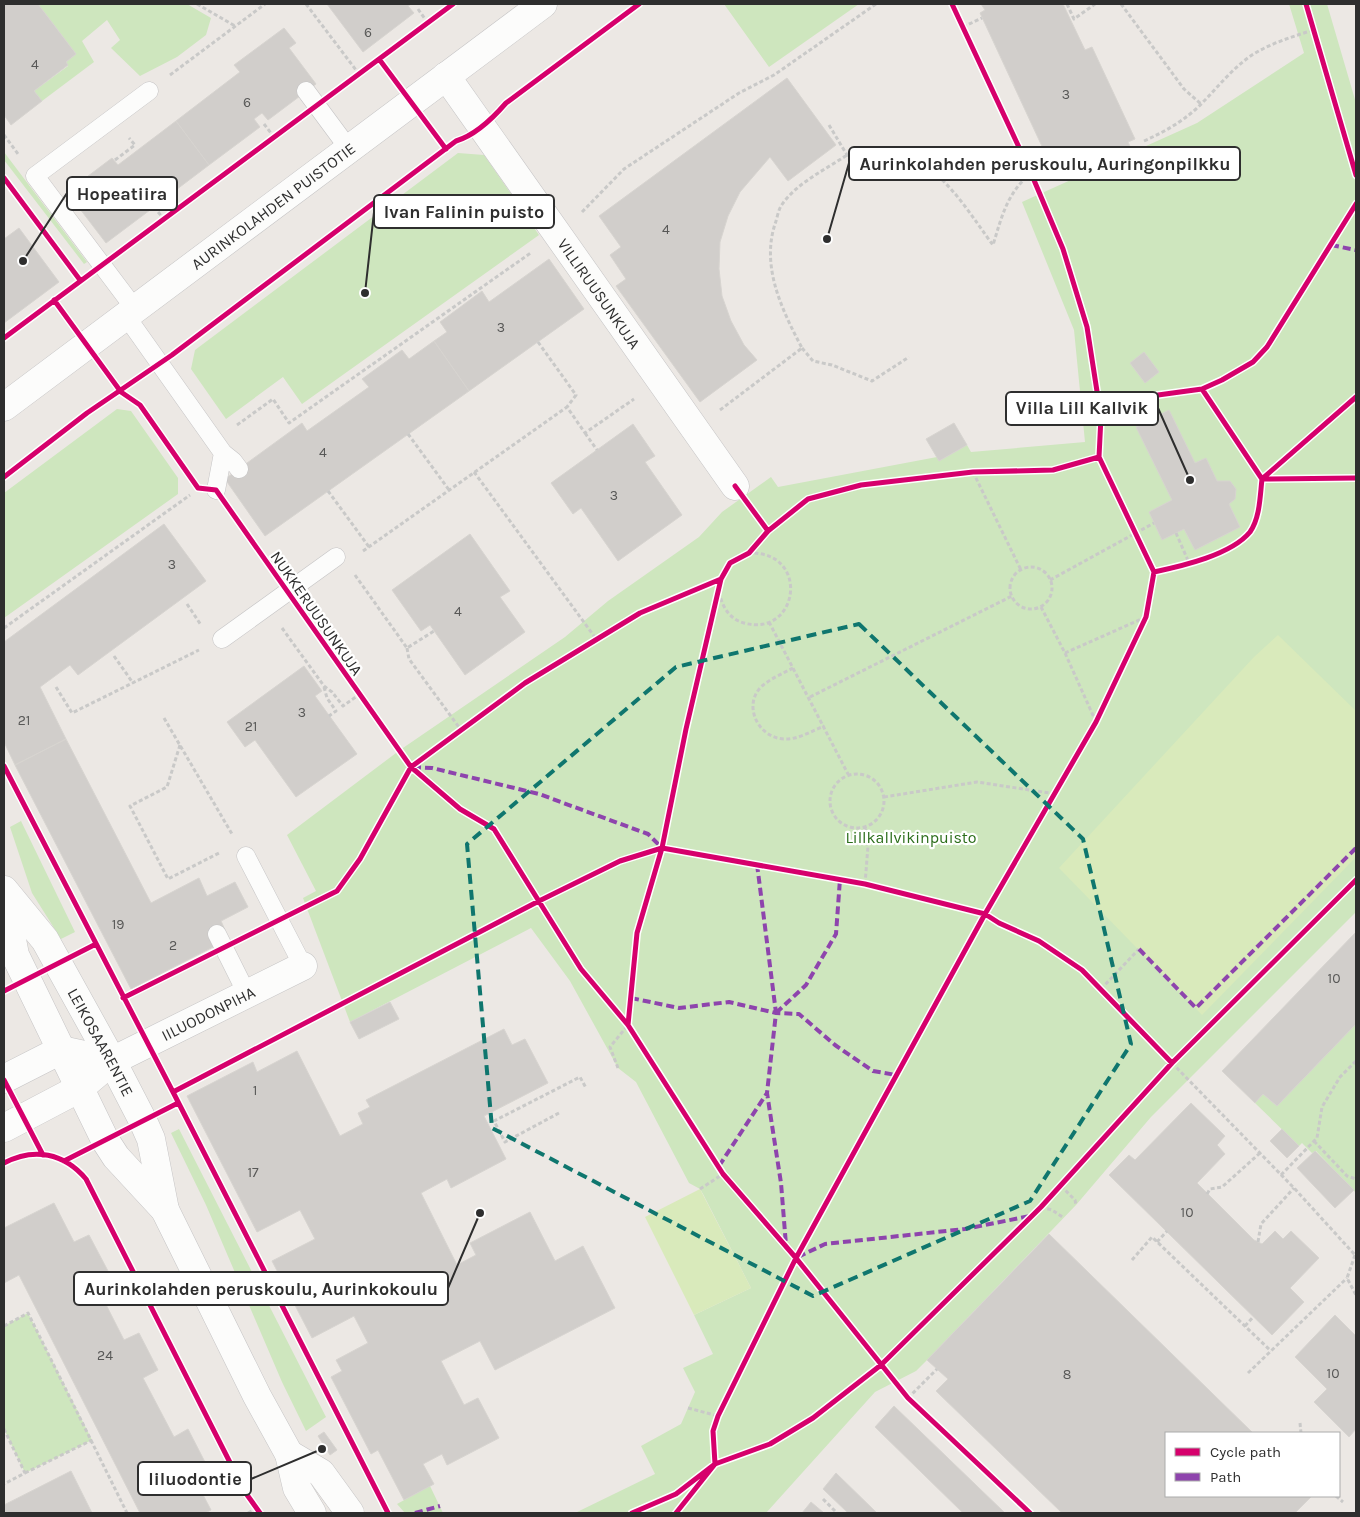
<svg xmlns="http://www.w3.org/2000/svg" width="1360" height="1517" viewBox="0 0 1360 1517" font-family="Karla,sans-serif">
<rect width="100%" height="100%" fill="#ece8e4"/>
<path fill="#cee6be" d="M38,4H187L211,18L206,35L177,57L140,76L111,48L120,40L107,20L82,41L94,62L42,101L34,91L68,66L66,62L76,54Z
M724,4H859L769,67Z
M1289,4H1327L1356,103V912L1151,1117L1076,1205L927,1360L916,1371L875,1392L766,1513H575L655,1474L641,1446L681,1424L695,1392L683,1368L713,1354L694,1315L751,1288L703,1194L700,1189L689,1183L636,1082L618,1068L570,981L531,928L350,1022L303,898L316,891L287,835L400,750L565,637L608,601L699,537L722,512L771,477L778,487L937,457L939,461L967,445L971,452L1085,442L1074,330L1022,202L1197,123L1304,53Z
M4,152L87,262L84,264L4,160Z
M458,153L484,155L516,201L507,209L511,214L520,207L539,235L302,404L283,377L226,419L191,369L195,350Z
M117,409L131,411L178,478V494L4,618V493Z
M21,821L75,932L61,939L32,893L10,827Z
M1356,1024V1193L1316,1151L1312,1153L1302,1143L1299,1146L1255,1103L1263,1094L1277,1106Z
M179,1129L326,1417L306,1431L282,1382L206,1205L171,1133Z
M28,1313L92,1440L25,1473L4,1429V1326Z
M430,1486L443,1513H405L397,1504Z"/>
<path fill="#d9eabb" d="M1278,635L1356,711V857L1202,1015L1059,868L1254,657Z
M700,1189L751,1288L694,1315L645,1217Z"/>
<path fill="#d1cecb" stroke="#d7d4d0" d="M4,4H38L76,54L66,62L68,65L34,91L42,101L11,125L4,115Z
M327,4H411L408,6L414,13L363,52Z
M981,4H1063L1085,50L1092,47L1135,139L1128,142L1133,153L1071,181L1056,150L1046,155L980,13L985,10Z
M284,28L296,43L289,48L316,84L268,120L262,113L254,119L260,127L209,165L176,121L240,72L234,65Z
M787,78L836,145L788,181L770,157L740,192L728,216L720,242L719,269L722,296L731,321L744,345L757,360L700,402L616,286L626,279L610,255L621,247L599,216Z
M176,121L209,165L160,202L155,194L144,202L150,210L106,243L67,192L112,158L118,165Z
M19,228L59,282L4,323V239Z
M549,259L584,309L469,391L434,341L447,332L440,322L482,291L489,302Z
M434,341L469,391L265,536L225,479L302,423L307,431L369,387L362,379L402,350L409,359Z
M1144,352L1159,372L1145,383L1130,363Z
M1169,410L1195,463L1206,458L1217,481H1230L1236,489L1235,499L1229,504L1240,527L1195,550L1184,529L1162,540L1149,512L1172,500L1136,427Z
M954,423L967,445L939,461L926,439Z
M633,424L655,456L645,462L682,515L618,561L581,508L573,514L551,483Z
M164,524L206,581L78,675L70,665L40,687L66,739L15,765L4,742V642Z
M470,534L510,591L500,597L525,632L465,675L430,625L421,631L392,590Z
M304,666L322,691L315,696L357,754L296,797L255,740L245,747L227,722Z
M66,739L151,903L199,878L207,896L235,882L248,907L221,921L225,930L217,934L215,946L131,989L15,765Z
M1356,932V1024L1277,1106L1263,1094L1255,1103L1222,1071Z
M390,1002L399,1019L359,1039L350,1022Z
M504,1029L512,1045L525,1039L548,1083L484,1116L506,1159L451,1188L447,1179L421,1193L457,1265L476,1255L470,1243L530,1212L555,1261L583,1246L615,1308L495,1370L480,1341L441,1361L464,1405L478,1398L499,1438L447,1465L442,1454L423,1464L434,1484L404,1500L378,1450L371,1454L331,1377L342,1371L336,1360L368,1343L354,1316L312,1338L272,1261L315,1239L300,1210L257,1232L187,1096L253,1062L257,1072L297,1051L340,1136L363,1124L358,1113L370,1107L366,1100Z
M1191,1103L1225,1136L1217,1145L1225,1154L1197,1183L1254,1240L1262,1244L1275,1231L1283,1239L1291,1231L1319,1258L1290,1288L1304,1302L1272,1335L1109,1175L1129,1155L1135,1160Z
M1282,1129L1299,1146L1287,1158L1270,1141Z
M1315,1151L1354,1190L1335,1208L1297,1168Z
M54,1203L74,1242L89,1235L108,1271L93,1279L124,1340L139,1333L158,1370L143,1378L174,1437L188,1429L207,1466L192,1474L211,1510L205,1513H140L19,1275L4,1283V1228Z
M1049,1234L1253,1433H1166V1496H1312L1295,1513H1062L936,1391L948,1379L927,1360Z
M1335,1315L1356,1336V1429L1349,1437L1314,1402L1327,1389L1295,1357Z
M894,1406L1005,1513H963L875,1427Z
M324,1432L337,1450L330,1455L318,1436Z
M71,1471L92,1513H4V1505Z
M836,1473L877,1513H848L823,1489Z
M811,1502L824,1513H802Z"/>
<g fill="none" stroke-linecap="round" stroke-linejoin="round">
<defs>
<path id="lane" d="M306,91L349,149
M135,309L35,176L149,91
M126,316L223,453L233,461L239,469
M216,490L223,453
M222,639L336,557
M246,856L303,966
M217,934L247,994"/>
<g id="street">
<path id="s1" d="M446,76L735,486"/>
<path id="s2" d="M4,407L543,4"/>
<path d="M4,1079L61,1050L112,1061"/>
<path id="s3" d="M4,1128L80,1088L112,1061L303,966"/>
</g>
<g id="secondary">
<path id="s4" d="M4,890L45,940L112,1061L143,1121L151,1139L165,1210L257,1396L289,1454L297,1488L312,1513"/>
<path d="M4,899L15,955L105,1140L116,1157L165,1210"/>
<path d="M289,1454L321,1473L350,1513"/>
</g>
</defs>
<use href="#lane" stroke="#c5c4c5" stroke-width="19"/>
<use href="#street" stroke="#c5c4c5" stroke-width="29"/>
<use href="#secondary" stroke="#c5c4c5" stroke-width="29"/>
<path stroke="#c9c9c8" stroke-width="3" stroke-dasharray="4 2.5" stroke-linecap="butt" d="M197,4L235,26
M306,4L359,74
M1067,4L1074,19L1095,4
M1121,4L1184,89L1201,104
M418,9L428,23
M963,27L982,18
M170,75L265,4
M264,124L274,137
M829,125L847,155L855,159C870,160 905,159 917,163C947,174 974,220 993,245C1002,216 1007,193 1031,173
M4,135L18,154
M1144,141C1164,132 1180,123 1196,109C1215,91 1230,70 1252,55C1271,43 1292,37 1313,30
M115,160L135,145L129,138
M4,181L5,180
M154,207L163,218
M582,212L624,169L739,93L774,75L876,4
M538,342L576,395L567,407
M802,348L813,361L832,365L872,381L909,357
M720,410L802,348C782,310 761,267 775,224C777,219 778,211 781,206C796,183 825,170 847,155
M237,425L273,399L289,423L532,252
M585,433L597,450
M408,434L449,490
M474,472L597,640
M973,472L1021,570
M328,491L369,547
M1176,533L1190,565
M363,551L567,407L585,433L634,399
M1010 588a21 21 0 1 1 42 0a21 21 0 1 1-42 0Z
M355,575L407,648L434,631
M1050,580L1154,523
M719,592C722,606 729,619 744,623C799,638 811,551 749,553
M187,604L201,625
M1041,607L1065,653L1096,722
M769,622L848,774
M4,628L190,495
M282,628L324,686L332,692L343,706L360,694
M407,648L409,659L461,730
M1065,653L1146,617
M114,656L133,683
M793,668C782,674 769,679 760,688C743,707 759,738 784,739C797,740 812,731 824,726
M56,687L72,713L199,650
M324,687L327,698L336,711L329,716
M810,697L1012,596
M164,718L232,834
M180,745L167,787L130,806L168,879L219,853
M830 801a27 27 0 1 1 54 0a27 27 0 1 1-54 0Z
M884,797L977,782L1056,794
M865,884L868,846L865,828
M1101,989L1139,949
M1172,1063L1294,1188L1355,1255L1356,1254
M618,1068L610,1047L628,1025
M559,1113L505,1142L494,1121L580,1077L586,1088
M1314,1141L1347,1176L1356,1179
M1281,1175L1317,1138L1322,1107L1340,1077L1356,1061
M1061,1186L1075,1200L1076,1205
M700,1189L723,1174
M1207,1194L1210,1189L1222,1187L1260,1153
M1041,1207L1052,1210L1064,1218
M1157,1242L1167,1231
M1258,1242L1261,1224L1294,1188
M1355,1255L1347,1278L1356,1295
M1132,1260L1152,1237L1271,1351
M4,1326L28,1313L127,1513
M1245,1326L1253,1317
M1248,1373L1347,1278
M908,1398L937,1369
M688,1408L718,1416
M1300,1423L1301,1433
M4,1429L25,1473L4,1484
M25,1473L92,1440
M1336,1496L1343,1502
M823,1499L837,1513
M248,1513L256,1509"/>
<use href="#lane" stroke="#fcfcfb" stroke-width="18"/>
<use href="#street" stroke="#fcfcfb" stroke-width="28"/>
<use href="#secondary" stroke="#fcfcfb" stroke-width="28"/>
<path stroke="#8e44ad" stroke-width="4" stroke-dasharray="8 4" stroke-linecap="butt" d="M1331,245L1356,250
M413,767L432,768L539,794L648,834L662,848
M757,864L776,1013L767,1093L781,1183L786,1245
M1139,949L1196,1008L1356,848
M631,998L679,1008L729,1002L776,1013L799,1014L835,1045L873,1071L896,1075
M776,1013L806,985L836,934L840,879
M719,1166L767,1093
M798,1257L825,1244L965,1229L1030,1216
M415,1513L440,1506"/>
<defs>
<path id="cycleway" d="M1306,4L1356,175
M379,59L446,149
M4,178L80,280
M54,300L121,392L140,405L198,488L216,490L411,767L460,809L494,829L581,969L628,1025L723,1174L796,1258L908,1398L1030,1513
M4,338L453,4
M1101,417L1158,395L1202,389L1222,380L1253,362L1267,347L1356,204
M4,477L87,413L172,355L456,141C476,135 493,118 506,103L639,4
M1262,479L1356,397
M1262,479L1356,478
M768,531L808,499L861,485L973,472L1053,470L1099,457
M1154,572C1182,566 1231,555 1250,532C1260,518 1260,496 1262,479L1202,389
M4,766L173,1092L388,1513
M4,991L96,944
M123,998L337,891L360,859L411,767L525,683L640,613L721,579
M628,1025L637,933L662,848L686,729L721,579L730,563L749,553L768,531L735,486
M4,1080L43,1155
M173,1092L539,901L620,861L662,848L865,884L985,914L999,923L1039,941L1082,970L1172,1063
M64,1161L178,1103
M4,1163C34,1147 64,1153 86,1179L245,1492L260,1513
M632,1513L676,1494L715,1464L713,1431L718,1416L796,1258L985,914L1096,722L1146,617L1154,572L1099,457L1101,417L1087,327L1063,249L1031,173L952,4
M676,1513L715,1464L770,1444L813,1418L881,1365L1041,1207L1172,1063L1356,880"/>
</defs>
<use href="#cycleway" stroke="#fff" stroke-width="8"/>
<use href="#cycleway" stroke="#d6006c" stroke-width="5"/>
</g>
<path fill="none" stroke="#0f766e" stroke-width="4" stroke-dasharray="10 6" stroke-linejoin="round" d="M859,624L1083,839L1131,1044L1030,1201L813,1296L492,1128L467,844L676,667Z"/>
<g text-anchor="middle" stroke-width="4.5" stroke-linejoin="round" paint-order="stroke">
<g font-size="14" fill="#585857">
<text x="368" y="37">6</text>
<text x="35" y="69">4</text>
<text x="1066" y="99">3</text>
<text x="247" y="107">6</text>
<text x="666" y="234">4</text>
<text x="501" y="332">3</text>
<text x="323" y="457">4</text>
<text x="614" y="500">3</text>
<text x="172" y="569">3</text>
<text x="458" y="616">4</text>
<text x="302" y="717">3</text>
<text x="24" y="725">21</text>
<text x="251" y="731">21</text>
<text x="118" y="929">19</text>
<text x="173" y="950">2</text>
<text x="1334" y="983">10</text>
<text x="255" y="1095">1</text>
<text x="253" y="1177">17</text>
<text x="1187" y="1217">10</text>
<text x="105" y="1360">24</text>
<text x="1333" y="1378">10</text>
<text x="1067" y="1379">8</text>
</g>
<g font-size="16" fill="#2e2e2e" stroke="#fff">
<text dy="6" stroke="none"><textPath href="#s2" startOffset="336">AURINKOLAHDEN PUISTOTIE</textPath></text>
<text dy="6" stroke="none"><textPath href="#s1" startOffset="266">VILLIRUUSUNKUJA</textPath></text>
<text transform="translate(317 613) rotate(55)" y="6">NUKKERUUSUNKUJA</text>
<text dy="6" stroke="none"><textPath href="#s3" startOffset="235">IILUODONPIHA</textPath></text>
<text dy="6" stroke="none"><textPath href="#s4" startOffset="181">LEIKOSAARENTIE</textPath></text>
</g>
<g font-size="16" fill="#2c6e1b" stroke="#fff">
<text x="911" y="843">Lillkallvikinpuisto</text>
</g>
</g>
<path fill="none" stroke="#2e2e2e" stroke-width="2" d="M827 239L849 163M23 261L67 193M365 293L374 212M1190 480L1158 408M480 1213L448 1288M322 1449L251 1479"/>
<g fill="#2e2e2e" stroke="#fff" stroke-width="2">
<circle cx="827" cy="239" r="5"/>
<circle cx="23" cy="261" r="5"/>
<circle cx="365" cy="293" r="5"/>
<circle cx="1190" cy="480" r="5"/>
<circle cx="480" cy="1213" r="5"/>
<circle cx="322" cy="1449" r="5"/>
</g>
<g fill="#fff" stroke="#2e2e2e" stroke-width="2">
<rect x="849" y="147" width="391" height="33" rx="5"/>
<rect x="67" y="177" width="110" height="33" rx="5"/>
<rect x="374" y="195" width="180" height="33" rx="5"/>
<rect x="1006" y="392" width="152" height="33" rx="5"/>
<rect x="74" y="1272" width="374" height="33" rx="5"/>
<rect x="138" y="1462" width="113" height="33" rx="5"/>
</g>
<g font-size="18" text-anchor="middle" font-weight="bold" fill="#2e2e2e">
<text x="1045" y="170">Aurinkolahden peruskoulu, Auringonpilkku</text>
<text x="122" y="200">Hopeatiira</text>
<text x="464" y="218">Ivan Falinin puisto</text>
<text x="1082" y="414">Villa Lill Kallvik</text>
<text x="261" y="1295">Aurinkolahden peruskoulu, Aurinkokoulu</text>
<text x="195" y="1485">Iiluodontie</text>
</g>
<rect width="1360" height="1517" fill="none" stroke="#2e2e2e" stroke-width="10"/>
<rect x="1165" y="1432" width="175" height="65" fill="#ffffff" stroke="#ababab"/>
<rect x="1175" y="1448" width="25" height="8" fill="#d6006c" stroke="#ababab"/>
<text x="1210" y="1457" font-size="15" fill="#2e2e2e">Cycle path</text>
<rect x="1175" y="1473" width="25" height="8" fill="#8e44ad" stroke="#ababab"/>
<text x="1210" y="1482" font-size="15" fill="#2e2e2e">Path</text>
</svg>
